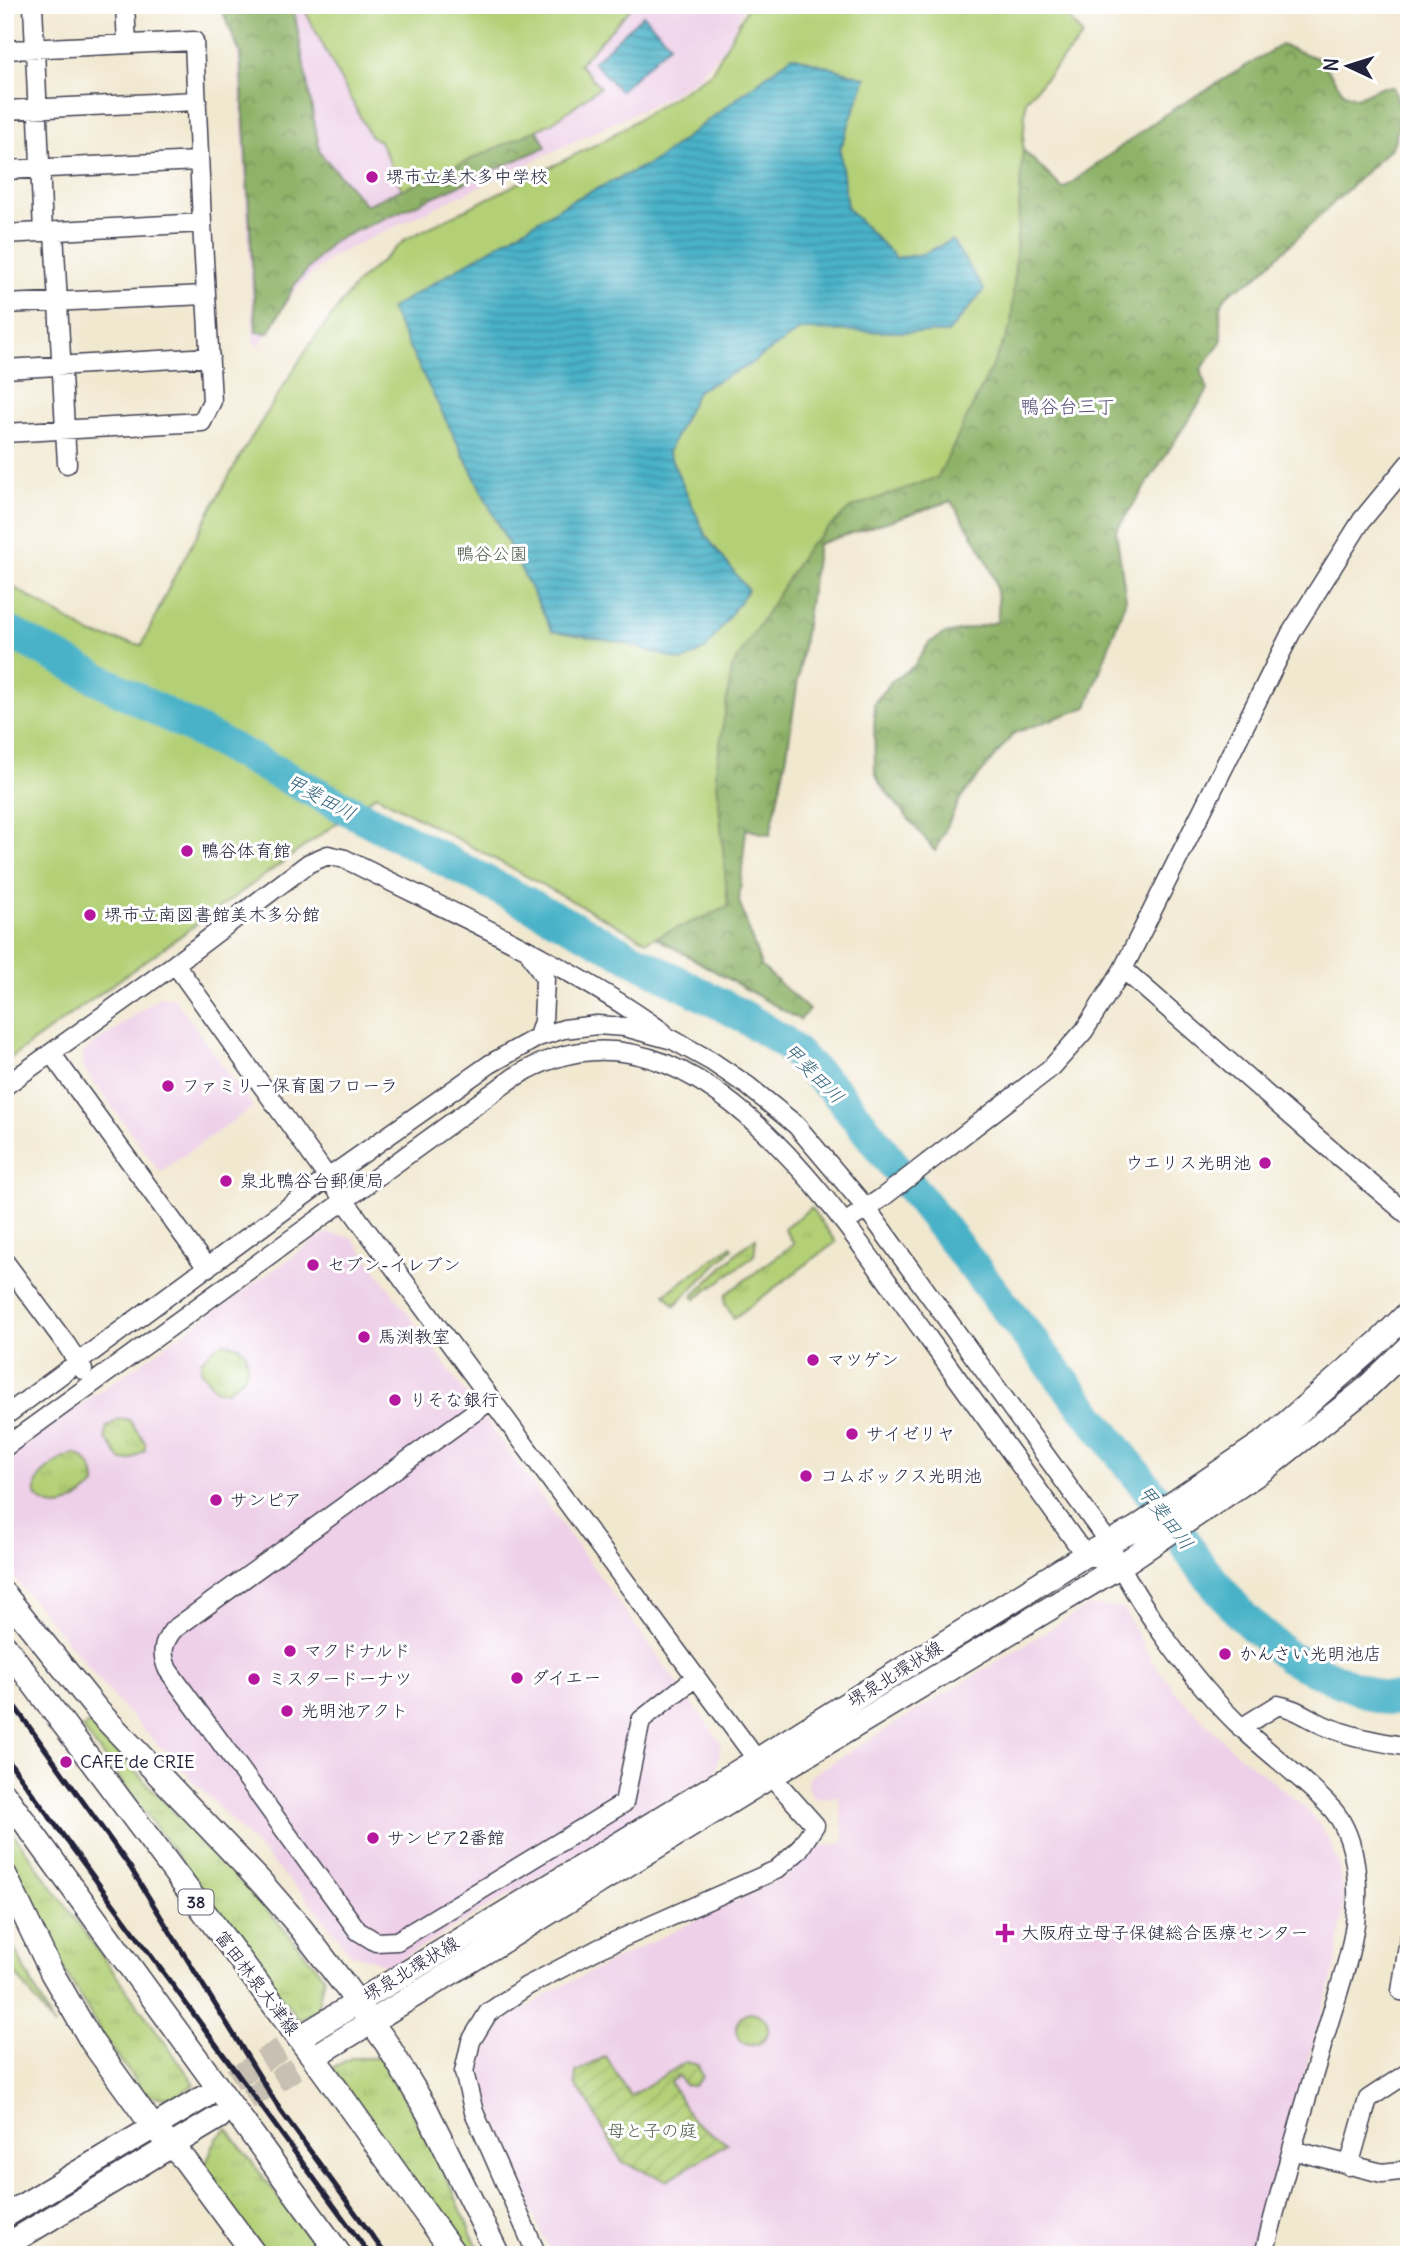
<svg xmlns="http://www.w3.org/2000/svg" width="1414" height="2260" viewBox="0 0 1414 2260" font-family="Delius,'Klee One',sans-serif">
<defs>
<pattern id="grass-tufts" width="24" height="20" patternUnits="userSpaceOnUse" patternTransform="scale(1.75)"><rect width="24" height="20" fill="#b3d077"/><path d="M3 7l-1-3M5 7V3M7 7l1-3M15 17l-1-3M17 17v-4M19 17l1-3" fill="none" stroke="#9ab268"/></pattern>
<pattern id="forest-crowns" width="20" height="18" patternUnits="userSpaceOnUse" patternTransform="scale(1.75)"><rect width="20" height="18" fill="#8eb268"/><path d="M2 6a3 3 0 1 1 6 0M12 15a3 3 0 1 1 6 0" fill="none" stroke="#749057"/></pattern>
<pattern id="garden-furrows" width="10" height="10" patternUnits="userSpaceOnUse" patternTransform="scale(1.75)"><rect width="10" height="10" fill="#b3d077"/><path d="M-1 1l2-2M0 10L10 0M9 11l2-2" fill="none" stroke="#9ab268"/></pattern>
<pattern id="water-rules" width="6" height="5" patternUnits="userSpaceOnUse" patternTransform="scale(1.75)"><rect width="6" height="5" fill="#49b2c8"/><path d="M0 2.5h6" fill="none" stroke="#3c90a4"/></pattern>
</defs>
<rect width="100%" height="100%" fill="#fff"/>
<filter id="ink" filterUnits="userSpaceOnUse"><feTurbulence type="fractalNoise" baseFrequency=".0143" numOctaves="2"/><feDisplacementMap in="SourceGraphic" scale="14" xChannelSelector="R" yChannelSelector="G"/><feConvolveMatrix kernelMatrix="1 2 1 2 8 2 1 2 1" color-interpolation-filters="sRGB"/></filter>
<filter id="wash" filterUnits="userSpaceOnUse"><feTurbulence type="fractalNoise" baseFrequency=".00686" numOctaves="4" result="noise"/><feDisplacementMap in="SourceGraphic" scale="28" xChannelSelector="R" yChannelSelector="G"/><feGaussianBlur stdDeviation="1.57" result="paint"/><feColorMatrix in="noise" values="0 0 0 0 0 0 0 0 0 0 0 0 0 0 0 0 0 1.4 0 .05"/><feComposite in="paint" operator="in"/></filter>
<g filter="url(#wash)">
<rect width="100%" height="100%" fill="#f1e8d0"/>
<path fill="#eed0e8" d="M218,5H744L736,25L720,53L697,78L667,97L331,257L295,290L260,345L254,344L238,57L226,17Z
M161,996L174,998L253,1107L160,1172L82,1066L83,1052Z
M326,1233L352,1237L721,1743L716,1771L390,1966L350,1953L313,1905L121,1706L5,1567V1458Z
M1088,1606L1123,1608L1152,1661L1180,1697L1232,1749L1308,1810L1328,1838L1339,1866L1344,1902L1336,1964L1252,2255H552L514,2171L490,2106L481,2070L489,2043L506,2020L556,1989L790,1874L791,1864L813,1847L845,1843L838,1795L826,1799L813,1797L807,1788L810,1776Z"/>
<path fill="url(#grass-tufts)" stroke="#6a7959" stroke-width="2" d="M811,1208L836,1242L734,1318L725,1304L726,1294L794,1244L784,1228Z
M756,1238L754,1256L695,1299L693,1296L741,1249Z
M731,1246L733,1248L675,1305L665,1294Z
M225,1343L237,1345L245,1351C252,1376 244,1378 225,1392L215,1389L201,1371V1361L216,1346Z
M120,1418L129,1420L145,1442V1450L131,1460L122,1461L106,1439V1428Z
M75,1454C88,1458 96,1472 95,1485C87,1492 78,1501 68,1504C53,1509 30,1503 37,1483C41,1470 63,1457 75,1454Z
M91,1723C167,1809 252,1886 324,1977L317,2009L299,2020L82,1728Z
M5,1822L195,2084L175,2098L146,2096L102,2034L62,1966L5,1852Z
M5,1930L54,2026L5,1959Z
M736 2029a16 16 0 1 1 32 0a16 16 0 1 1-32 0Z
M351,2058H382L442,2166L475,2242L483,2255H464L332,2068Z
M227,2129L322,2255H265L202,2171L217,2138Z"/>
<path fill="url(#forest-crowns)" stroke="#586a52" stroke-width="2" d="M220,5H293L320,153L366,205L537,129L546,147L333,241L295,284L269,333L256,332L240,53Z
M1281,45L1320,59L1344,93L1357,98L1380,87H1393C1403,107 1401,126 1392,147L1253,280C1217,296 1218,303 1222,340L1201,370L1208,390L1116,531L1126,599L1087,707L1014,733L960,799L935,851L880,784L875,771L874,703L891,682L914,666L929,643L942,635L997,622C1005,576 974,538 951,501L818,544L787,754L770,835L746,829L739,901L761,966L809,1010L800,1020L150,648L1011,98L1017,144L1063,189L1164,115Z"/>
<path fill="#b3d077" stroke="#6a7959" stroke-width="2" d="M302,5H634L579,64L600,87L552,123L402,190L380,141L370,136Z
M749,5H1058L1083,36L1026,100L1011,327L938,477L850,508L807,548L732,668L716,770L728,907L646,941L376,795L5,1062V582L93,635L142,645L173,579L240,456L308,347L357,283L406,239L603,141L711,73Z"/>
<path fill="url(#garden-furrows)" stroke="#6a7959" stroke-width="2" d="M606,2056L630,2096L686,2062L698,2065L702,2077L694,2086L685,2085L678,2076L670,2082L692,2120L727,2144L667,2180L622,2162L584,2095L575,2085L576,2072Z"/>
<path fill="url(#water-rules)" stroke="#366a82" stroke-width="2" d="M643,15L670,44L620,91L593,62Z
M792,56L866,78L840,149L847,208L896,258L923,254L952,240L984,290L948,333L800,330L746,367L698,390L668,452L706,536L748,590L706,649L683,661L620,642L552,631L390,309L571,201L655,161Z"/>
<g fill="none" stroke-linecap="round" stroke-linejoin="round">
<path stroke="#49b2c8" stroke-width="33" d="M5,630L743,1016L784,1042L838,1094L1170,1517L1196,1561L1244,1618L1288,1657L1339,1681L1381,1698L1409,1700"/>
</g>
</g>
<g filter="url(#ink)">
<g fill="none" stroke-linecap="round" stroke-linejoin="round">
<path stroke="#c8c0b2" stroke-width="23" stroke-dasharray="23 11" stroke-linecap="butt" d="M204,2097L307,2033
M219,2117L322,2052"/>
<defs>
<path id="minor" d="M33,5L43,232
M125,5L127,44
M5,50L194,41L202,223L212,401L202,422L5,433
M5,110L197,101
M5,170L199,161
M54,232L67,464
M5,234L202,223
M5,304L206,295
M5,369L210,357
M529,952L545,979L543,1021L538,1037
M175,964L328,1178L757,1760L815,1825L798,1851L776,1870L600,1948L527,1986L488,2013L471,2041L464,2072L474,2112L537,2255
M1123,969L1304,1127L1409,1216
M51,1053L207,1268
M5,1086L175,964L309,863L328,855L345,859C452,913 566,962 663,1032
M845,1223L883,1197L1052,1067L1084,1031L1123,969L1291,633L1362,520L1409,463
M5,1262L66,1344L83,1370
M491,1400L173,1630C162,1644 161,1654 168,1670L358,1931L376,1942L397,1941L624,1803L641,1720L696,1677
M5,1416L328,1178L490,1064L538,1037L564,1029L597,1025L625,1027L673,1040L711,1061L748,1086L796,1125L867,1209L1109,1543C1137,1604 1193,1682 1242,1728C1271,1756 1306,1780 1333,1810C1353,1833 1358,1871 1357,1900C1356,1944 1339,1988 1327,2029C1305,2104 1282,2179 1264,2255
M5,1447L513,1078C687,969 837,1213 923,1331C977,1406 1031,1480 1085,1555L1120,1566
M1241,1728L1278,1705C1295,1708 1308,1718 1323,1725C1350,1737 1380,1742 1409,1747
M1409,1939L1401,1991L1409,1992
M1292,2150L1382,2173L1409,2170
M1349,2166L1368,2099L1409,2072"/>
<path id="major" d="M5,1595L98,1711L260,1881L300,1927L346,1987L387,2044L427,2111L498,2255
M5,1646L325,2073L455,2255
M5,1795L340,2255
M5,1875L52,1973L92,2042L154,2128L185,2160L255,2255
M307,2033L757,1760L1085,1555L1135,1529L1268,1439L1383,1338L1409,1312
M322,2052L770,1777L1120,1566L1266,1468L1362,1392L1409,1347
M5,2216L204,2097
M5,2246L219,2117"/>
</defs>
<use href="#minor" stroke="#414051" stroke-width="21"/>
<use href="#major" stroke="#414051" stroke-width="26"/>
<use href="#minor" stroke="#fff" stroke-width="18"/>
<use href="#major" stroke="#fff" stroke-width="23"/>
<path stroke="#22223b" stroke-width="5" d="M5,1693L130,1867L281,2111L386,2255
M5,1756L370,2255"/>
</g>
</g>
<g fill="#b5179e" stroke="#fff" stroke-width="2.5">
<circle cx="372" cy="177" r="7"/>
<circle cx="187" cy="851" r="7"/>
<circle cx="90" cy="915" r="7"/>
<circle cx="168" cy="1086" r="7"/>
<circle cx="1265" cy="1163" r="7"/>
<circle cx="226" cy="1181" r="7"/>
<circle cx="313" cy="1265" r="7"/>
<circle cx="364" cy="1337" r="7"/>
<circle cx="813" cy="1360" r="7"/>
<circle cx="395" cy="1400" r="7"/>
<circle cx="852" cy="1434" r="7"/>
<circle cx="806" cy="1476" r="7"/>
<circle cx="216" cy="1500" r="7"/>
<circle cx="290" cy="1651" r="7"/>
<circle cx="1225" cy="1654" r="7"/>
<circle cx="517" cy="1678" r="7"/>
<circle cx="254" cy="1679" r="7"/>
<circle cx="287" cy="1711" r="7"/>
<circle cx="66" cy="1762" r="7"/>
<circle cx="373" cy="1838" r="7"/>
<path d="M1001.5 1922.5h7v7h7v7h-7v7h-7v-7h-7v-7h7z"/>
</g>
<g text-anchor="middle" stroke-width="6" stroke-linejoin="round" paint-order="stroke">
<rect fill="#fff" stroke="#646476" stroke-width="2" x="178.5" y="1889.5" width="35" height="25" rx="5"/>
<g font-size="16" font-weight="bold" fill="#22223b">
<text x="196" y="1908">38</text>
</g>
<g font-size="18" fill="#22223b" stroke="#fff" text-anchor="start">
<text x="386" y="183">堺市立美木多中学校</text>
<text x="201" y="857">鴨谷体育館</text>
<text x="104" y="921">堺市立南図書館美木多分館</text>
<text x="182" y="1092">ファミリー保育園フローラ</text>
<text x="1251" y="1169" text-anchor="end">ウエリス光明池</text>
<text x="240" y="1187">泉北鴨谷台郵便局</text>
<text x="327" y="1271">セブン-イレブン</text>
<text x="378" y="1343">馬渕教室</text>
<text x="827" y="1366">マツゲン</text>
<text x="409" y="1406">りそな銀行</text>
<text x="866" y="1440">サイゼリヤ</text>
<text x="820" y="1482">コムボックス光明池</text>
<text x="230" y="1506">サンピア</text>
<text x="304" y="1657">マクドナルド</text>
<text x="1239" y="1660">かんさい光明池店</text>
<text x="531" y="1684">ダイエー</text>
<text x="268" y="1685">ミスタードーナツ</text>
<text x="301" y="1717">光明池アクト</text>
<text x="80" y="1768">CAFE de CRIE</text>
<text x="387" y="1844">サンピア2番館</text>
<text x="1021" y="1939">大阪府立母子保健総合医療センター</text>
</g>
<g font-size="18" fill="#555f50" stroke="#fff">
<text x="492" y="560">鴨谷公園</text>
<text x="652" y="2137">母と子の庭</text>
</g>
<g font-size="18" fill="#22223b" stroke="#fff">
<text transform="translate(895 1674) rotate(-32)" y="6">堺泉北環状線</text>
<text transform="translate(411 1969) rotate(-31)" y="6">堺泉北環状線</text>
<text transform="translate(257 1983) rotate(53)" y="6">富田林泉大津線</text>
</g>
<g font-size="19" fill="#5a5079" stroke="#fff">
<text x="1068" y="413">鴨谷台三丁</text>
</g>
<g font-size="19" font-style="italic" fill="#34637a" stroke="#fff">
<text transform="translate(321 797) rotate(28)" y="7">甲斐田川</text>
<text transform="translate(814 1073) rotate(45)" y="7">甲斐田川</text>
<text transform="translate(1166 1517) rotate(52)" y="7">甲斐田川</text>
</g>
</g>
<rect width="1414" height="2260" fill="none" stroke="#fff" stroke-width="28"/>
<g transform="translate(1348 66) rotate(274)" stroke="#ffffff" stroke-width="5" paint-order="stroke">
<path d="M0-5L12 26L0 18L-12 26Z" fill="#22223b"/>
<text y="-10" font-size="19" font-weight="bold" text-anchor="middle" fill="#22223b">N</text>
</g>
</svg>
